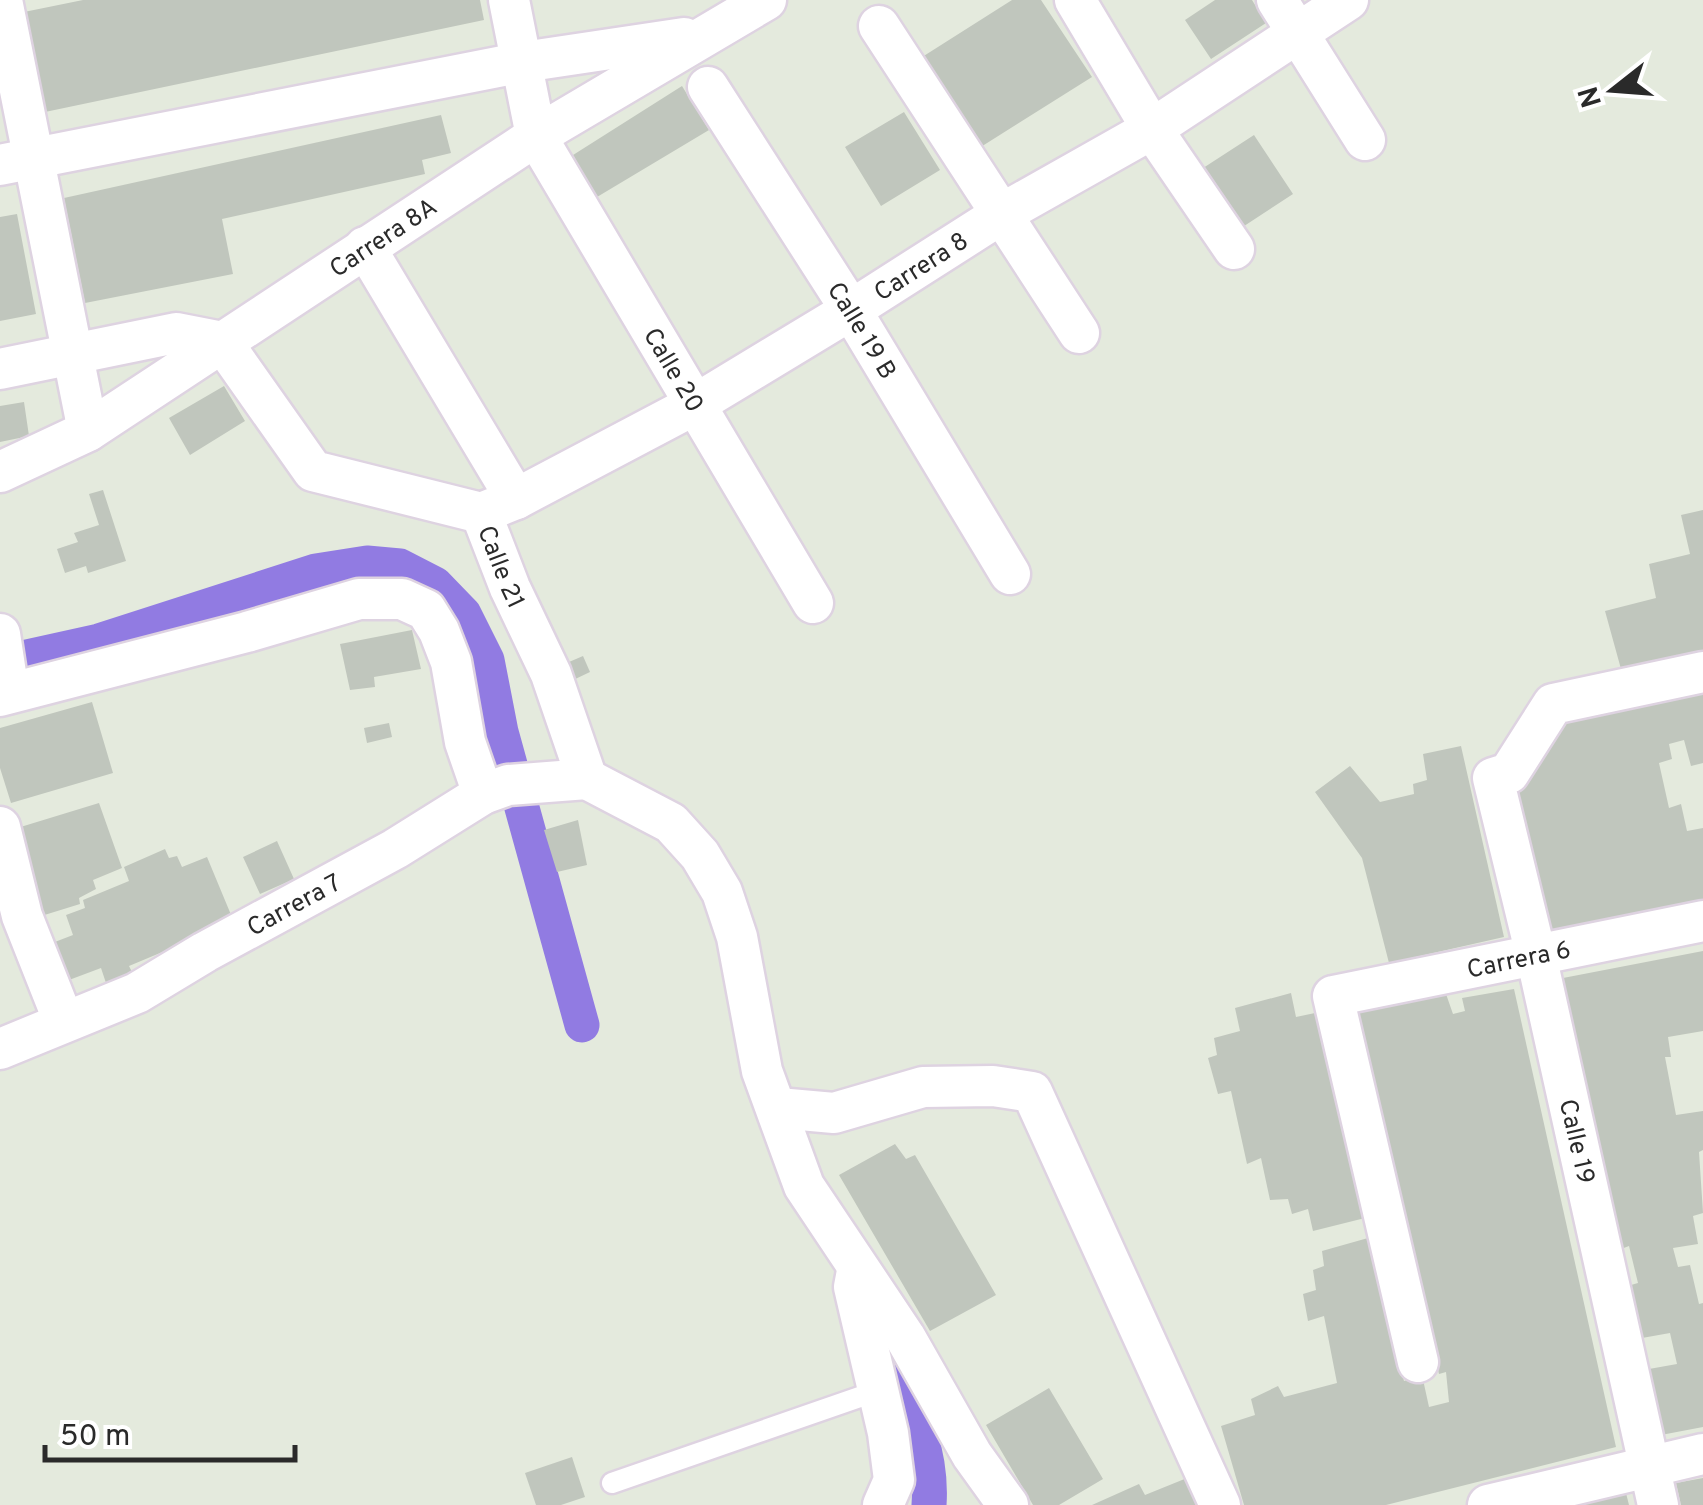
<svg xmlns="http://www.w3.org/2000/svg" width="1703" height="1505" viewBox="0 0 1703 1505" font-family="Overpass,sans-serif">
<rect width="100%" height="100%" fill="#e4eadd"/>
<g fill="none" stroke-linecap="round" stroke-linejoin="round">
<path stroke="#917be2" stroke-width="35" d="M0,663L99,641L316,571L367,563L400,566L435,584L464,614L487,660L501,732L582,1025
M886,1353C909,1403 933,1449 929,1505"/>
</g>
<path fill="#c0c6bd" d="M83,0H480L484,20L45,112L24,12Z
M1012,0H1041L1092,77L976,150L919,59Z
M1215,0H1252L1266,23L1211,59L1185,20Z
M682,86L709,130L587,203L562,162Z
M904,112L940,170L881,206L845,147Z
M441,115L451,153L422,160L425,174L222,219L233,274L85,303L64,198Z
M1254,135L1293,194L1235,232L1197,172Z
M17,214L36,314L0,321V217Z
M224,386L245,421L190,455L169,418Z
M24,402L29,436L0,442V406Z
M103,490L126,561L88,573L86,566L65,573L57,549L78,542L74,533L99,525L89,494Z
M1703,510V654L1621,669L1605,611L1656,598L1649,564L1690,554L1681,515Z
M412,630L421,669L374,677L375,687L350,690L340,644Z
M583,656L590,672L569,682L562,665Z
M1703,684V763L1691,766L1684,740L1669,744L1672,759L1659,763L1669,808L1681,804L1687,831L1703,828V902L1551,930L1515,786L1563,712Z
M92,702L113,773L11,803L0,768V728Z
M389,723L392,737L367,743L364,728Z
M1461,746L1504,937L1389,963L1362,858L1315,792L1350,766L1380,802L1414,794L1413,784L1427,780L1423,754Z
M99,803L122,868L93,880L96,889L79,898L80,904L38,917L14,829Z
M578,820L587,865L557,872L544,830Z
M277,841L294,879L260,894L243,857Z
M165,849L169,858L177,856L182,867L207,857L234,922L129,966L132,972L106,983L101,968L61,983L47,945L73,935L66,915L85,908L83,900L129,881L124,867Z
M1703,951V1031L1668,1037L1671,1057H1665L1676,1115L1703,1111V1150L1699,1152L1703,1213L1693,1216L1698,1244L1673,1248L1678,1267L1690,1265L1699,1304L1703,1303V1427L1661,1435L1649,1369L1677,1364L1670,1333L1642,1338L1631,1285L1638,1283L1629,1246L1621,1249L1563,978Z
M1514,989L1616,1447L1386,1505H1244L1221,1426L1255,1415L1251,1399L1278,1386L1284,1397L1337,1383L1324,1316L1308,1321L1303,1294L1316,1290L1313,1270L1324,1266L1322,1251L1368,1238L1404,1381L1422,1375L1429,1407L1449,1402L1446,1372L1439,1374L1355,1013L1446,994L1453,1014L1465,1011L1462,998Z
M1291,993L1296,1017L1315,1013L1365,1218L1313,1231L1308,1209L1292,1214L1288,1199L1270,1200L1261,1158L1247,1164L1231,1091L1218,1094L1208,1058L1217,1055L1214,1038L1240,1031L1235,1008Z
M895,1144L906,1159L915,1155L996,1295L930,1331L839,1175Z
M1049,1388L1103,1479L1059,1505H1033L986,1425Z
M572,1457L585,1497L561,1505H536L525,1473Z
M1187,1478L1200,1505H1092L1139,1484L1145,1495Z
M1703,1478V1505H1681L1676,1483Z
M1626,1493L1629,1505H1584V1504Z"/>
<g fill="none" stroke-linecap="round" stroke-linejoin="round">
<defs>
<path id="lane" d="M612,1483L877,1391"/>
<g id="street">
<path d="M2,0L88,431"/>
<path id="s1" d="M509,0L536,136L813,603"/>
<path d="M1075,0L1152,129L1234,249"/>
<path d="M1277,0L1365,140"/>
<path d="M879,26L1079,333"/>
<path id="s2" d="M708,87L851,310L1010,574"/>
<path d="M0,165L523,62L684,38"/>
<path d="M365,247L516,499"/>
<path id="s3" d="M0,369L176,333L222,342L313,471L481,513L510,588L551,674L587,779"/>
<path id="s4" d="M0,472L88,431L536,136L766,0"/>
<path id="s5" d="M481,513L516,499L694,405L851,310L1003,213L1152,129L1348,0"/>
<path d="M0,634L9,693"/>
<path d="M0,696L247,632L359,599H402L426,610L439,631L451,662L465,742L483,794"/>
<path d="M587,779L671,823L700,855L722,892L737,937L762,1071L804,1186L905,1337L972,1455L1008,1505"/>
<path d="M0,827L22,916L64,1022"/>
<path id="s6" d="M0,1049L137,993L205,952L395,849L483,794L508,785L587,779"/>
<path d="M778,1108L834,1113L923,1087L993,1086L1032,1092L1220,1505"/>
<path d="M857,1271L854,1287L888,1433L894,1480L883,1505"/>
<path id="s7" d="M1418,1362L1333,996L1703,921"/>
<path d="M1488,1505L1703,1454"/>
<path d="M1658,1505L1536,955L1493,778L1509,773L1553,704L1703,672"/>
</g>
</defs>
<use href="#lane" stroke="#ded3e1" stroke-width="25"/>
<use href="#street" stroke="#ded3e1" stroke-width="45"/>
<use href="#lane" stroke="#fff" stroke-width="20"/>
<use href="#street" stroke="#fff" stroke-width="40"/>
</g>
<g text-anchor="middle" stroke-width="8" stroke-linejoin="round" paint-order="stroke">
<g font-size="25" fill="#2a2a2a" stroke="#fff">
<text dy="9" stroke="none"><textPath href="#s4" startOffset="450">Carrera 8A</textPath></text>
<text dy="9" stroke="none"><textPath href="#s5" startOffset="505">Carrera 8</textPath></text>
<text dy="9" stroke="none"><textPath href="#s2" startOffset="288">Calle 19 B</textPath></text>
<text dy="9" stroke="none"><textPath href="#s1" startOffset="410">Calle 20</textPath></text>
<text dy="9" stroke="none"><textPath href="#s3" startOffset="615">Calle 21</textPath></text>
<text dy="9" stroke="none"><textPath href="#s6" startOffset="328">Carrera 7</textPath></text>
<text dy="9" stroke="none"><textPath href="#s7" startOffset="565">Carrera 6</textPath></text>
<text transform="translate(1578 1141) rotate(77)" y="9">Calle 19</text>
</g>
</g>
<g transform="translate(1613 90) rotate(253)" stroke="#ffffff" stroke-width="8" paint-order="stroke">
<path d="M0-8L18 38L0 25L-18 38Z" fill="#2a2a2a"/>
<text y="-15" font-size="28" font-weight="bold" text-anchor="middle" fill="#2a2a2a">N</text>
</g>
<path d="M45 1445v15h250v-15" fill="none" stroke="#2a2a2a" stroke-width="5"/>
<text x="60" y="1445" font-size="30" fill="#2a2a2a" stroke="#ffffff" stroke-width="8" paint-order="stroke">50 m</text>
</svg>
